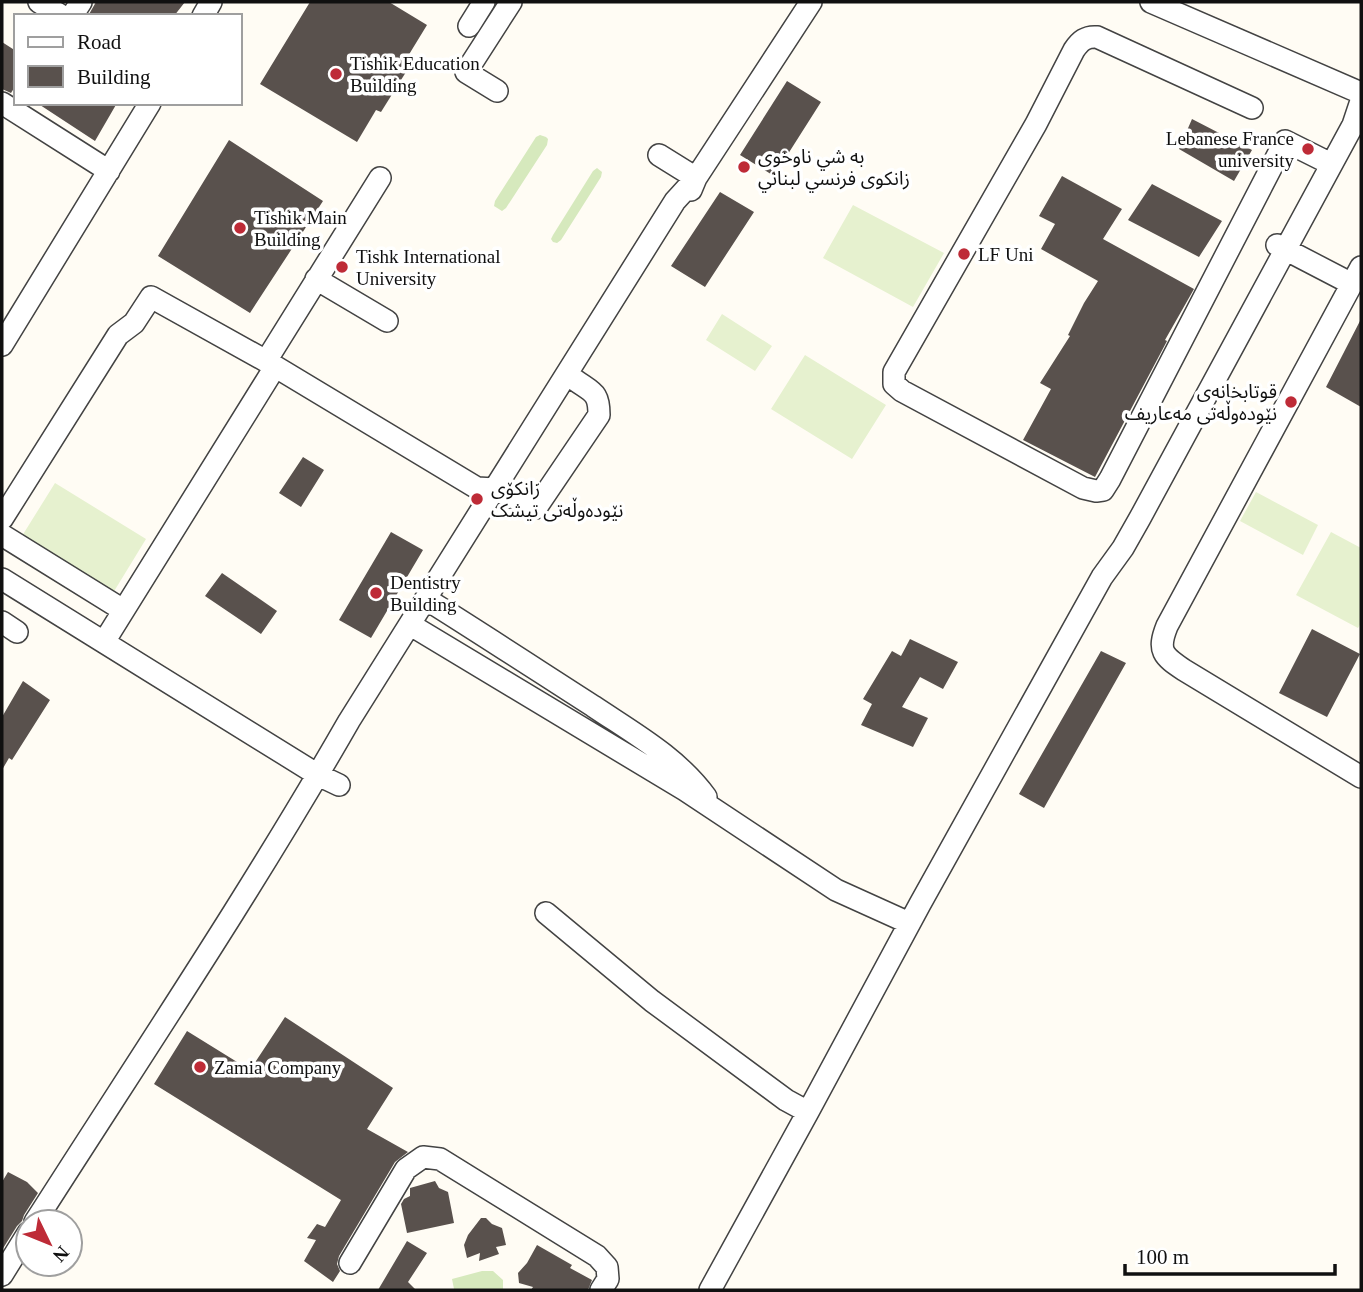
<svg xmlns="http://www.w3.org/2000/svg" width="1363" height="1292" viewBox="0 0 1363 1292" font-family="'Times New Roman','Noto Sans Arabic',serif">
<rect width="100%" height="100%" fill="#fffcf4"/>
<path fill="#d6e9bd" d="M540,135L546,137L548,139L547,145L506,208L502,211L494,206L495,201L536,137Z
M597,168L602,172L601,177L561,240L557,243L553,242L551,239L553,235L593,171Z
M482,1271H493L503,1280V1290H456L454,1289L452,1279Z"/>
<path fill="#e6f1cf" d="M853,205L944,253L913,307L823,258Z
M722,314L772,346L755,371L706,340Z
M805,355L886,405L852,459L771,409Z
M55,483L146,539L113,593L22,536Z
M1256,492L1318,525L1303,555L1240,521Z
M1331,532L1361,548V623L1358,628L1296,595Z"/>
<path fill="#59514d" d="M96,2H185L174,16H88Z
M310,2H389L427,25L405,61L411,64L381,112L376,110L357,142L260,84Z
M2,42L16,51V85L11,93L2,89Z
M787,81L821,102L774,176L740,155Z
M37,103H117L95,141Z
M1192,119L1252,150L1234,181L1179,149Z
M229,140L323,201L250,313L158,256Z
M1062,176L1122,209L1103,239L1194,289L1165,340L1167,341L1095,477L1023,440L1051,389L1040,383L1070,336L1068,335L1084,303L1098,281L1041,249L1055,224L1039,216Z
M1152,184L1222,221L1199,257L1128,220Z
M720,192L754,212L705,287L671,266Z
M1361,319V407L1326,387Z
M303,457L324,470L301,507L279,493Z
M391,532L423,550L371,638L339,620Z
M222,573L277,611L261,634L205,596Z
M1312,629L1360,654L1327,717L1279,693Z
M910,639L958,662L943,689L920,677L902,707L928,718L913,747L861,725L872,704L863,699L892,651L901,656Z
M1101,651L1126,663L1044,808L1019,794Z
M23,681L50,700L12,760L9,758L2,770V717Z
M285,1017L393,1088L367,1129L408,1152L395,1162L339,1256L337,1264L340,1271L333,1282L304,1261L316,1240L307,1238L317,1224L325,1227L341,1200L154,1084L187,1031L250,1070Z
M8,1172L27,1182L38,1193L24,1215L22,1221L17,1226L2,1250V1182Z
M435,1181L439,1188L448,1192L454,1223L407,1233L401,1204L404,1199L410,1196V1188Z
M481,1218H486L492,1224L502,1228L506,1245L496,1247L499,1254L479,1261L480,1253L467,1258L464,1245L468,1235Z
M407,1241L427,1253L408,1282L416,1290H378Z
M537,1245L572,1265L570,1268L592,1280L588,1290H531L533,1287L519,1283L518,1273L527,1263Z"/>
<g fill="none" stroke-linecap="round" stroke-linejoin="round">
<defs>
<path id="minor" d="M39,2L62,16
M1151,2L1361,93
M72,16L81,2
M203,16L211,2
M469,26L484,2
M497,91L466,72L511,2
M2,103L109,171
M1252,108L1097,37C1086,36 1080,41 1074,50L1036,124L894,372V384L902,391L1083,488L1096,491L1103,490L1110,479L1285,141L1323,160
M659,155L696,178
M691,190L696,178L811,2
M1277,245L1352,284
M1361,267L1167,626C1157,651 1163,656 1184,670L1361,777
M316,279L387,321
M2,345L150,103
M266,361L380,178
M2,519L118,335L134,323L151,297L266,361L477,488L495,489L536,508L599,415C599,392 593,393 575,380
M2,535L123,610
M2,579L318,775L339,785
M434,604C488,638 540,672 593,706C633,733 677,757 706,797
M2,622L17,632
M419,630L685,790L836,890L909,923
M104,642L275,367
M546,913L652,1001L786,1100L808,1112
M35,1222C141,1056 251,892 349,721L675,201L696,178
M350,1263L406,1169L423,1157L440,1159L597,1256L607,1267L608,1279L601,1290
M2,1275L28,1233
M710,1290L808,1112L920,904L1102,577L1123,548L1140,518L1353,125L1361,101"/>
</defs>
<use href="#minor" stroke="#434343" stroke-width="24"/>
<use href="#minor" stroke="#fff" stroke-width="21"/>
</g>
<g fill="#be2b37" stroke="#fff" stroke-width="2.5">
<circle cx="336" cy="74" r="7"/>
<circle cx="1308" cy="149" r="7"/>
<circle cx="744" cy="167" r="7"/>
<circle cx="240" cy="228" r="7"/>
<circle cx="964" cy="254" r="7"/>
<circle cx="342" cy="267" r="7"/>
<circle cx="1291" cy="402" r="7"/>
<circle cx="477" cy="499" r="7"/>
<circle cx="376" cy="593" r="7"/>
<circle cx="200" cy="1067" r="7"/>
</g>
<g text-anchor="middle" stroke-width="7" stroke-linejoin="round" paint-order="stroke">
<g font-size="19" fill="#101010" stroke="#fff" text-anchor="start">
<text x="350" y="70">Tishik Education<tspan x="350" dy="22">Building</tspan></text>
<text x="1294" y="145" text-anchor="end">Lebanese France<tspan x="1294" dy="22">university</tspan></text>
<text x="758" y="163">به شي ناوخوى<tspan x="758" dy="22">زانكوى فرنسي لبناني</tspan></text>
<text x="254" y="224">Tishik Main<tspan x="254" dy="22">Building</tspan></text>
<text x="978" y="261">LF Uni</text>
<text x="356" y="263">Tishk International<tspan x="356" dy="22">University</tspan></text>
<text x="1277" y="398" text-anchor="end">قوتابخانەی<tspan x="1277" dy="22">نێودەوڵەتی مەعاریف</tspan></text>
<text x="491" y="495">زانکۆی<tspan x="491" dy="22">نێودەوڵەتی تیشک</tspan></text>
<text x="390" y="589">Dentistry<tspan x="390" dy="22">Building</tspan></text>
<text x="214" y="1074">Zamia Company</text>
</g>
</g>
<rect width="1363" height="1292" fill="none" stroke="#101010" stroke-width="7"/>
<rect x="14" y="14" width="228" height="91" fill="#ffffff" stroke="#9f9f9f" stroke-width="2"/>
<rect x="28" y="37" width="35" height="10" fill="#ffffff" stroke="#9f9f9f" stroke-width="2"/>
<text x="77" y="49" font-size="21" fill="#101010">Road</text>
<rect x="28" y="66" width="35" height="21" fill="#59514d" stroke="#9f9f9f" stroke-width="2"/>
<text x="77" y="84" font-size="21" fill="#101010">Building</text>
<g transform="translate(49 1243) rotate(133)"><circle r="33" fill="#ffffff" stroke="#9f9f9f" stroke-width="2"/>
<path d="M0-5L12 26L0 18L-12 26Z" fill="#be2b37"/>
<text y="-10" font-size="19" font-weight="bold" text-anchor="middle" fill="#101010">N</text>
</g>
<path d="M1125 1264v10h210v-10" fill="none" stroke="#101010" stroke-width="3.5"/>
<text x="1136" y="1264" font-size="21" fill="#101010" stroke="#ffffff" stroke-width="5" paint-order="stroke">100 m</text>
</svg>
